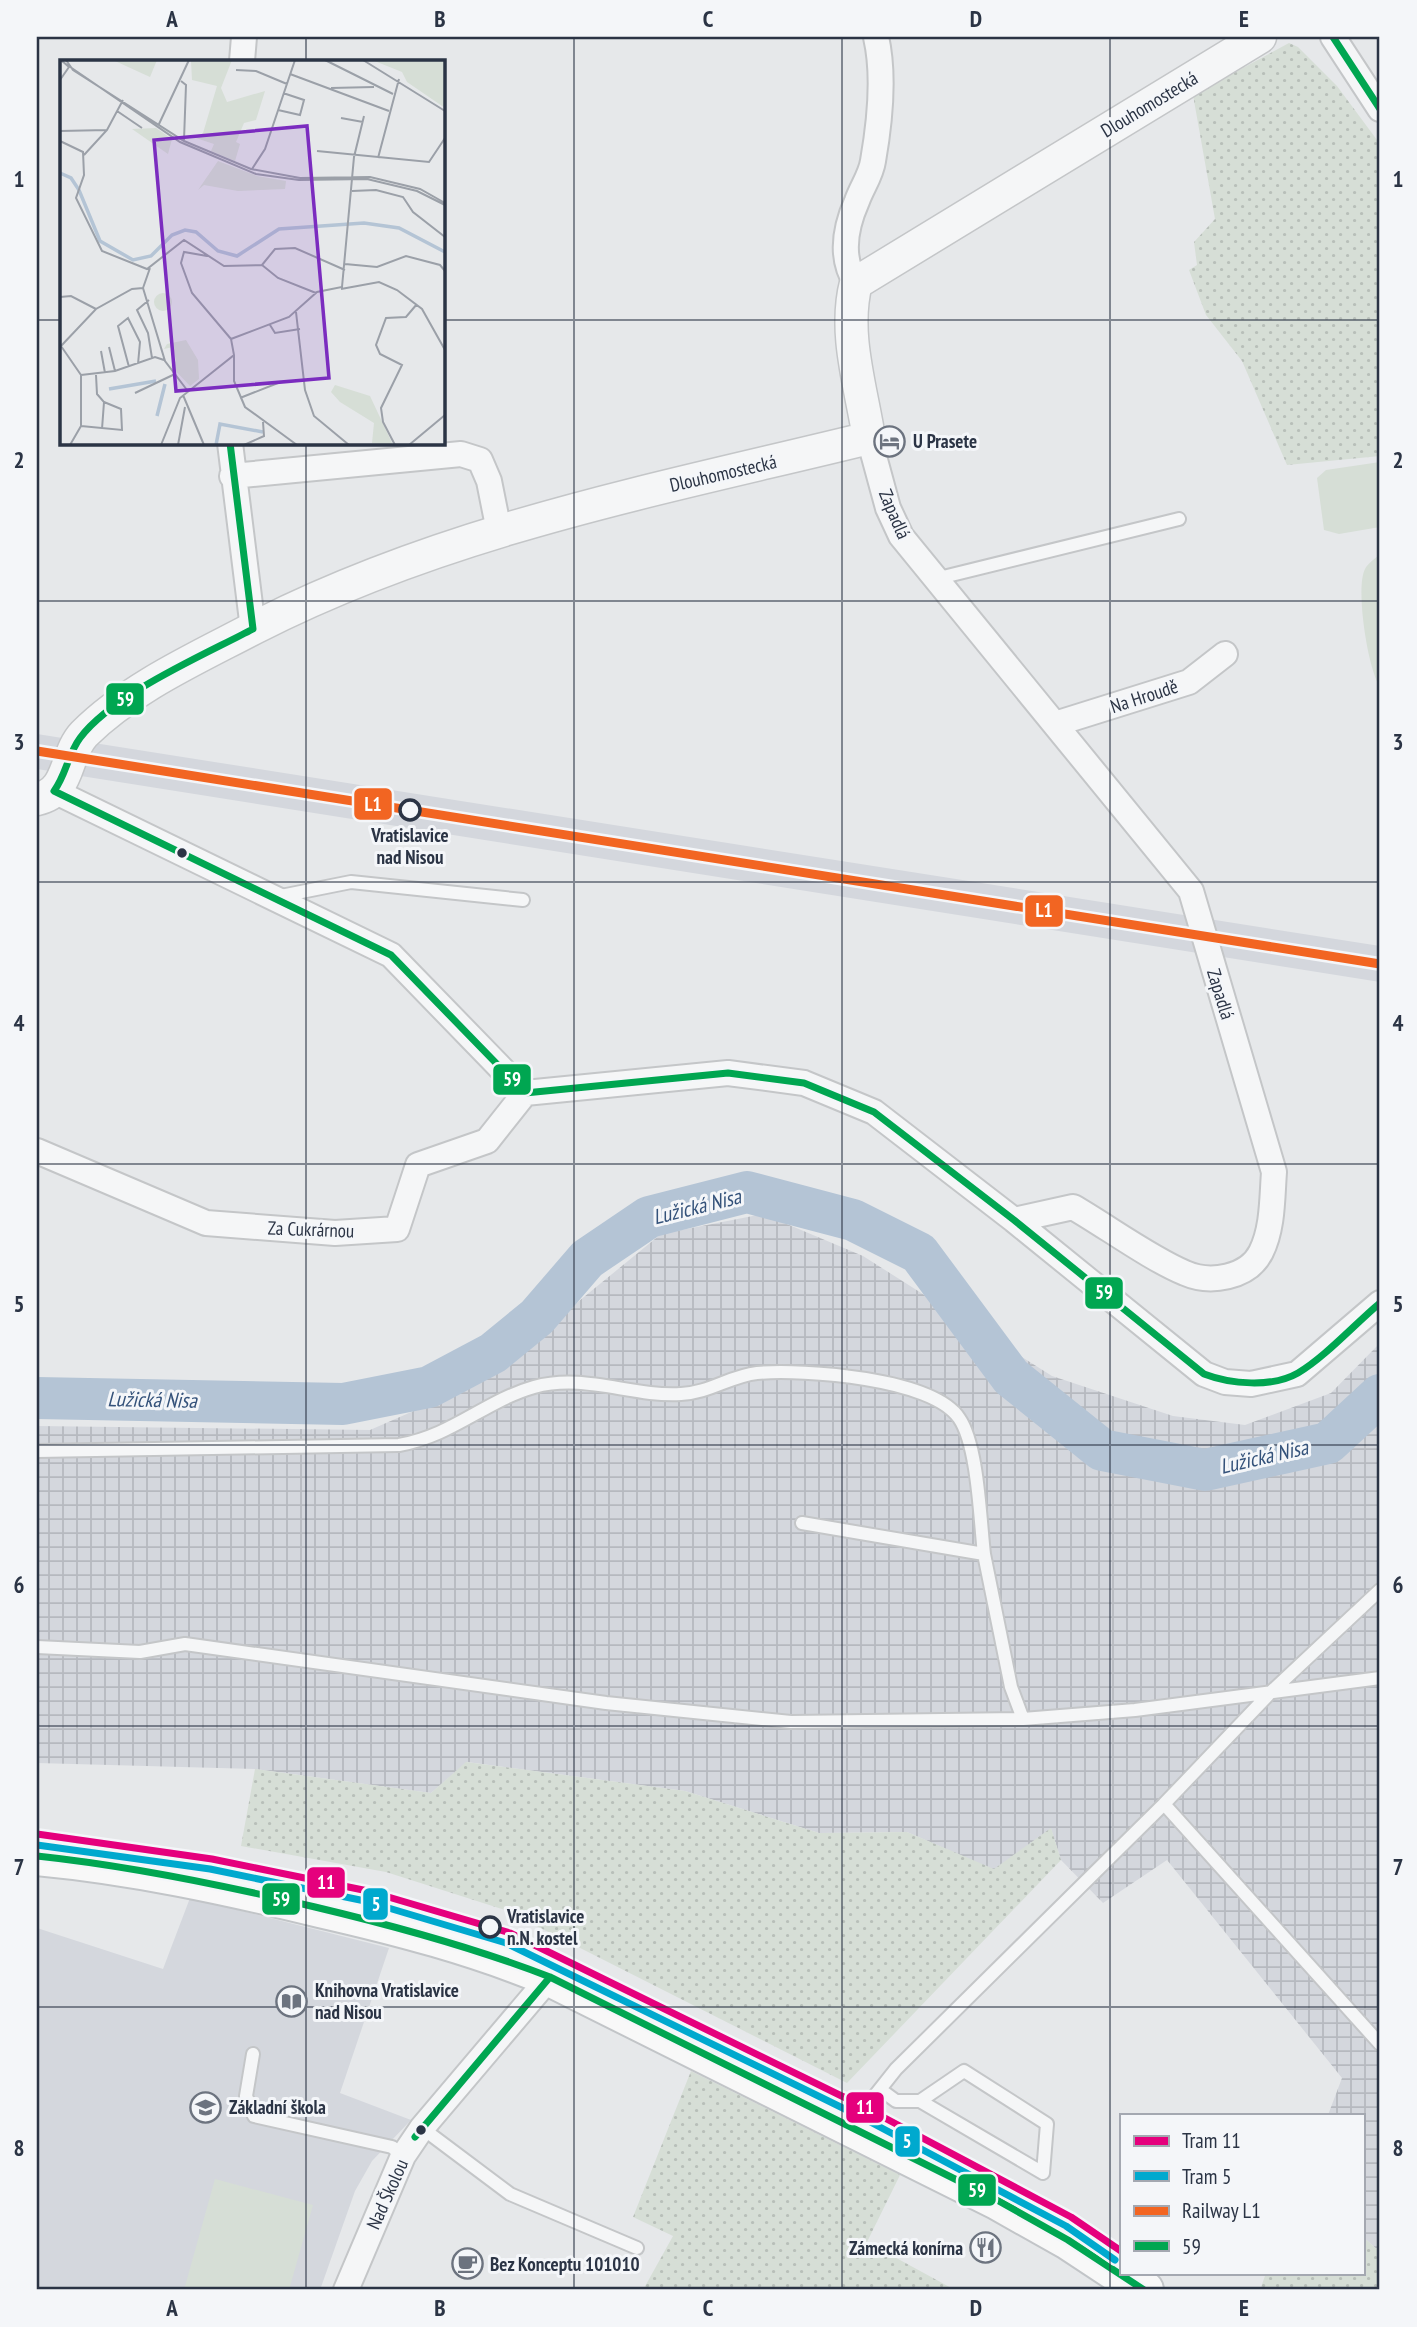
<svg xmlns="http://www.w3.org/2000/svg" width="1417" height="2327" viewBox="0 0 1417 2327" font-family="'PT Sans Narrow',sans-serif">
<defs>
<pattern id="industrial-grid" width="8" height="8" patternUnits="userSpaceOnUse" patternTransform="scale(1.75)"><rect width="8" height="8" fill="#d4d7dd"/><path d="M0 4h8M4 0v8" fill="none" stroke="#b6b9bf"/></pattern>
<pattern id="grass-dots" width="8" height="8" patternUnits="userSpaceOnUse" patternTransform="scale(1.75)"><rect width="8" height="8" fill="#d6ded6"/><path d="M2 2h.1M6 6h.1" fill="none" stroke="#b8bfb9" stroke-width="1.8" stroke-linecap="round"/></pattern>
</defs>
<rect width="100%" height="100%" fill="#e6e8ea"/>
<path fill="#d4d7dd" d="M37,734L1380,946V982L37,769Z
M190,1898L389,1948L340,2093L411,2120L372,2161L355,2191L320,2290H37V1928L163,1969Z"/>
<path fill="url(#industrial-grid)" d="M763,1214L863,1256L1052,1376L1173,1416L1245,1425L1331,1393L1380,1343V2252L1363,2237V2115H1328L1342,2078L1167,1860L1103,1903L1061,1860L1051,1829L994,1870L907,1832L819,1833L685,1791L467,1762L431,1793L255,1769L37,1763V1426L370,1430L480,1382L661,1234Z"/>
<path fill="url(#grass-dots)" d="M1289,43L1298,47L1337,86L1380,144V456L1287,465L1242,361L1206,315L1189,270L1197,265L1194,242L1215,219L1193,95Z
M466,1762L685,1791L819,1833L907,1832L994,1869L1051,1828L1061,1860L847,2083L505,1910L386,1872L241,1846L255,1769L431,1793Z
M691,2071L900,2175L867,2242L955,2290H643L673,2236L633,2217Z
M1363,2237L1380,2252V2290H1260L1266,2273H1363Z"/>
<path fill="#d6ded6" d="M1380,462V527L1339,534L1324,530L1317,478L1326,470Z
M1380,554V687C1368,670 1355,588 1365,569C1368,563 1376,558 1380,554Z
M215,2179L313,2205L289,2290H184Z"/>
<g fill="none" stroke-linecap="round" stroke-linejoin="round">
<path stroke="#b4c4d5" stroke-width="42" d="M37,1398L343,1404L429,1387L493,1353L537,1317L587,1259L649,1217L747,1192L853,1220L919,1253L1011,1377L1102,1450L1205,1470L1328,1443L1380,1395"/>
<defs>
<path id="service" d="M935,579L1179,519
M276,897L351,882L523,900
M37,1451L399,1445C452,1436 485,1401 534,1387C585,1373 631,1397 681,1394C709,1393 730,1376 757,1373C804,1369 932,1378 959,1418C978,1445 980,1520 984,1554
M802,1523L984,1554L1011,1687L1023,1719L1135,1710L1380,1678
M37,1647L140,1652L185,1644L606,1703L791,1722L1023,1719
M1164,1804L1380,2044
M253,2054L246,2096L254,2116L392,2147L403,2156
M881,2090L896,2101H920L1043,2173L1047,2124L964,2071L920,2101
M854,2122L896,2069L1164,1804L1272,1691L1380,1590
M422,2128L510,2194L637,2248"/>
<path id="minor" d="M1333,37L1380,109
M242,61L244,37
M856,283C840,258 845,228 857,201C862,187 871,175 873,161C880,121 885,76 876,37
M869,438L888,508L901,536L1191,891L1274,1172C1272,1198 1273,1228 1261,1252C1248,1278 1210,1284 1185,1273C1151,1259 1106,1226 1073,1207L1014,1220
M230,443L253,629
M232,476L461,454L480,460L489,481L499,531
M1055,724L1189,682L1225,654
M54,791L391,955L525,1093
M525,1093L728,1073L804,1083L874,1112L1014,1220L1204,1374L1225,1382L1251,1384L1297,1374L1380,1303
M37,1151L206,1223L335,1233L397,1229L418,1165L487,1141L525,1093
M346,2290L403,2156L422,2128L550,1977"/>
<path id="tertiary" d="M37,799C71,792 64,755 84,734C130,688 197,658 254,628C447,529 661,489 869,438C861,387 843,333 856,283L1260,37"/>
<path id="primary" d="M37,1856C133,1865 226,1885 320,1908C399,1926 475,1946 550,1977L997,2200L1068,2240L1144,2290"/>
</defs>
<use href="#service" stroke="#c4c6c8" stroke-width="16"/>
<use href="#minor" stroke="#c4c6c8" stroke-width="28"/>
<use href="#tertiary" stroke="#c4c6c8" stroke-width="35"/>
<use href="#primary" stroke="#c2c5c8" stroke-width="42"/>
<use href="#service" stroke="#f5f6f7" stroke-width="12"/>
<use href="#minor" stroke="#f5f6f7" stroke-width="24"/>
<use href="#tertiary" stroke="#f5f6f7" stroke-width="32"/>
<use href="#primary" stroke="#f8f8f8" stroke-width="38"/>
<defs>
<path id="bus-1" d="M1333,37L1380,109
M230,443L253,629C204,655 113,694 80,738C68,754 66,775 54,791L391,955L525,1093L728,1073L804,1083L874,1112L1014,1220L1204,1374C1230,1384 1272,1388 1298,1373C1324,1358 1356,1323 1380,1303
M37,1856C131,1866 223,1885 315,1907C395,1926 473,1947 550,1977L997,2200L1068,2240L1144,2290
M415,2137L550,1977"/>
</defs>
<use href="#bus-1" stroke="#f4f6f9" stroke-width="12"/>
<use href="#bus-1" stroke="#00a651" stroke-width="7"/>
<defs>
<path id="rail-1" d="M37,751L1380,964"/>
</defs>
<use href="#rail-1" stroke="#f4f6f9" stroke-width="14"/>
<use href="#rail-1" stroke="#f26522" stroke-width="9"/>
<defs>
<path id="tram-1" d="M37,1834L212,1859L368,1891L510,1933L866,2108L1071,2217L1121,2251"/>
<path id="tram-2" d="M37,1845L210,1869L365,1901L506,1943L861,2117L1066,2226L1115,2260"/>
</defs>
<use href="#tram-1" stroke="#f4f6f9" stroke-width="12"/>
<use href="#tram-2" stroke="#f4f6f9" stroke-width="12"/>
<use href="#tram-1" stroke="#e5007d" stroke-width="7"/>
<use href="#tram-2" stroke="#00a9ce" stroke-width="7"/>
</g>
<path fill="none" stroke="#2b3445" stroke-width="2" stroke-opacity="0.55" d="M306,37V61M574,37V2290M842,37V2290M1110,37V2290M37,320H61M443,320H1380M306,443V2290M37,601H1380M37,882H1380M37,1164H1380M37,1445H1380M37,1726H1380M37,2007H1380"/>
<defs>
<symbol id="hotel-ring" viewBox="-11 -11 22 22"><circle r="9.5" fill="#f4f6f9" stroke="#6c737f" stroke-width="1.5"/><path d="M-6-4.5h1.5V1H6V5H4.5V3h-9V5H-6ZM-4 0a1.8 1.8 0 1 1 3.6 0ZM.5 0V-2.5h3Q6-2.5 6 0Z" fill="#6c737f"/></symbol>
<symbol id="library-ring" viewBox="-11 -11 22 22"><circle r="9.5" fill="#f4f6f9" stroke="#6c737f" stroke-width="1.5"/><path d="M-6-4Q-3-5.5-.7-3.5V5Q-3 3-6 4ZM6-4Q3-5.5 .7-3.5V5Q3 3 6 4Z" fill="#6c737f"/></symbol>
<symbol id="school-ring" viewBox="-11 -11 22 22"><circle r="9.5" fill="#f4f6f9" stroke="#6c737f" stroke-width="1.5"/><path d="M0-5L7-2L0 1L-7-2ZM-4 1L0 2.5L4 1V4Q0 6-4 4Z" fill="#6c737f"/></symbol>
<symbol id="restaurant-ring" viewBox="-11 -11 22 22"><circle r="9.5" fill="#f4f6f9" stroke="#6c737f" stroke-width="1.5"/><path d="M-5-6h1v4h1v-4h1v4h1v-4h1v5L-1.5 .5V6h-2V.5L-5-1ZM5-6V6H3V1.5H1.5Q1.5-4 5-6Z" fill="#6c737f"/></symbol>
<symbol id="cafe-ring" viewBox="-11 -11 22 22"><circle r="9.5" fill="#f4f6f9" stroke="#6c737f" stroke-width="1.5"/><path d="M-5.5-4.5H6V0H3Q3 3.5 0 3.5H-2.5Q-5.5 3.5-5.5 0ZM3-3.2v2h1.7v-2ZM-6 4.5H4V6H-6Z" fill="#6c737f"/></symbol>
</defs>
<g fill-rule="evenodd">
<use href="#hotel-ring" x="872" y="424" width="35" height="35"/>
<use href="#library-ring" x="274" y="1984" width="35" height="35"/>
<use href="#school-ring" x="188" y="2090" width="35" height="35"/>
<use href="#restaurant-ring" x="968" y="2230" width="35" height="35"/>
<use href="#cafe-ring" x="450" y="2246" width="35" height="35"/>
</g>
<g fill="#f4f6f9" stroke="#2b3445" stroke-width="3.5">
<circle cx="410" cy="810" r="10"/>
<circle cx="490" cy="1927" r="10"/>
</g>
<g fill="#2b3445" stroke="#f4f6f9" stroke-width="2.5">
<circle cx="182" cy="853" r="6"/>
<circle cx="421" cy="2130" r="6"/>
</g>
<g text-anchor="middle" stroke-width="6" stroke-linejoin="round" paint-order="stroke">
<g font-size="19" fill="#2b3445" stroke="#f4f6f9">
<text transform="translate(1149 104) rotate(-31)" y="7">Dlouhomostecká</text>
<text transform="translate(723 473) rotate(-13)" y="7">Dlouhomostecká</text>
<text transform="translate(895 514) rotate(67)" y="7">Zapadlá</text>
<text transform="translate(1144 696) rotate(-18)" y="7">Na Hroudě</text>
<text transform="translate(1221 994) rotate(73)" y="7">Zapadlá</text>
<text transform="translate(311 1229) rotate(2)" y="7">Za Cukrárnou</text>
<text transform="translate(387 2194) rotate(-66)" y="7">Nad Školou</text>
</g>
<g font-size="19" font-weight="bold" fill="#2b3445" stroke="#f4f6f9" text-anchor="start">
<text x="913" y="448">U Prasete</text>
<text x="315" y="1997">Knihovna Vratislavice<tspan x="315" dy="22">nad Nisou</tspan></text>
<text x="229" y="2114">Základní škola</text>
<text x="963" y="2255" text-anchor="end">Zámecká konírna</text>
<text x="490" y="2271">Bez Konceptu 101010</text>
</g>
<g font-size="19" font-weight="bold" fill="#2b3445" stroke="#f4f6f9">
<text x="410" y="842">Vratislavice<tspan x="410" dy="22">nad Nisou</tspan></text>
<text x="507" y="1923" text-anchor="start">Vratislavice<tspan x="507" dy="22">n.N. kostel</tspan></text>
</g>
<g font-size="21" font-style="italic" fill="#34527a" stroke="#f4f6f9">
<text transform="translate(697 1207) rotate(-14)" y="7">Lužická Nisa</text>
<text transform="translate(152 1400) rotate(1)" y="7">Lužická Nisa</text>
<text transform="translate(1264 1457) rotate(-13)" y="7">Lužická Nisa</text>
</g>
</g>
<g transform="translate(60 60)">
<rect width="385" height="385" fill="#e6e8ea"/>
<path d="M172,0L161,28L167,42L205,31L196,60L184,63L176,82L180,84L175,101L151,91L154,84L136,78L143,73L157,26L132,20L131,1ZM312,0H385V48L347,22L342,12ZM96,68L112,79L108,94L72,69ZM158,101L197,116L226,121L225,129L178,131L144,125L138,130ZM126,280L138,300L139,319L130,326L111,306L116,301L113,287L104,289L107,284ZM275,325L310,336L333,385L312,383L314,363L280,342L271,332Z" fill="#d6ded6"/>
<path d="M97,0L90,17L55,1V0ZM94 242a9 9 0 1 1 18 0a9 9 0 1 1-18 0Z" fill="#d6ded6"/>
<path fill="none" stroke="#b4c4d5" stroke-width="3.5" d="M0,113L11,118L19,130L40,181L73,200L91,196L112,175L125,170L136,172L158,191L177,196L219,169L304,163L339,168L385,192M49,329L96,321M97,356L105,324M156,385L160,364L203,372"/>
<path fill="none" stroke="#9ba0a8" stroke-width="2" d="M0,0L120,82L196,114L239,120L307,119L357,131L385,145M6,0L13,10L124,81L191,109L240,118L310,117L360,129L385,143M265,0L333,34M303,0L385,51M176,10L196,11L227,24M230,14L329,51M0,20L9,7L1,0M121,21L126,25L124,80M271,28L314,27M218,50L240,55L244,40L223,33M57,51L82,68M281,58L303,62M99,64L129,0M0,71L47,70M0,81L23,92L24,115L16,138L42,191L87,209L124,180L164,206L202,205M257,91L369,102L385,78M24,95L47,70L63,40M318,98L339,19M192,109L205,89L235,0M292,131L316,130L343,137L353,152L385,177M147,196L124,192L121,203L132,233L171,279M285,204L317,207L346,196L380,205L385,211M202,205L215,189L235,188L285,210M202,205L218,218L256,233M83,228L105,301L127,330M83,228L90,208M281,229L319,222L337,230L362,249L385,290M0,237L11,236L36,249M89,240L77,250L88,273L92,298M236,252L245,330L254,356L289,385M210,265L215,273L240,269M1,286L21,315V366L10,385M1,286L36,249L72,229L83,228M49,287L55,311M41,291L45,313M174,295V321L185,347L237,385M69,307L58,266L68,258L80,282L78,304M21,315L55,311L95,297L104,300M36,315L37,334L44,342L42,369M75,333L115,314M123,335L144,385M180,338L218,323M21,366L62,370L61,349L44,342M101,385L120,338L174,295L171,279L229,257L257,232L282,227L294,97L304,56M118,385L125,347M184,385L204,376L203,362M335,385L323,362L321,348L342,305L320,294L316,285L326,258L346,257L357,244M349,385L385,355"/>
<path fill="#7b2cbf" fill-opacity="0.15" stroke="#7b2cbf" stroke-width="3.5" d="M247,66L269,318L116,331L94,80Z"/>
<rect width="385" height="385" fill="none" stroke="#2b3445" stroke-width="3.5"/>
</g>
<g stroke="#f4f6f9" stroke-width="2.5">
<rect x="105" y="682" width="40" height="34" rx="7" fill="#00a651"/>
<rect x="353" y="787" width="40" height="34" rx="7" fill="#f26522"/>
<rect x="1024" y="894" width="40" height="34" rx="7" fill="#f26522"/>
<rect x="492" y="1063" width="40" height="33" rx="7" fill="#00a651"/>
<rect x="1084" y="1276" width="40" height="34" rx="7" fill="#00a651"/>
<rect x="306" y="1866" width="40" height="33" rx="7" fill="#e5007d"/>
<rect x="261" y="1882" width="40" height="34" rx="7" fill="#00a651"/>
<rect x="362" y="1887" width="27" height="34" rx="7" fill="#00a9ce"/>
<rect x="845" y="2091" width="40" height="33" rx="7" fill="#e5007d"/>
<rect x="894" y="2125" width="27" height="33" rx="7" fill="#00a9ce"/>
<rect x="957" y="2173" width="40" height="34" rx="7" fill="#00a651"/>
</g>
<g font-size="19" text-anchor="middle" font-weight="bold" fill="#fff">
<text x="125" y="706">59</text>
<text x="373" y="811">L1</text>
<text x="1044" y="917">L1</text>
<text x="512" y="1086">59</text>
<text x="1104" y="1299">59</text>
<text x="326" y="1889">11</text>
<text x="281" y="1906">59</text>
<text x="376" y="1911">5</text>
<text x="865" y="2114">11</text>
<text x="907" y="2148">5</text>
<text x="977" y="2197">59</text>
</g>
<rect width="1417" height="2327" fill="none" stroke="#f4f6f9" stroke-width="77"/>
<rect x="1120" y="2114" width="245" height="161" fill="#f4f6f9" stroke="#a4a8b1" stroke-width="2"/>
<rect x="1134" y="2136" width="35" height="10" fill="#e5007d" stroke="#a4a8b1" stroke-width="2"/>
<text x="1182" y="2148" font-size="21" fill="#2b3445">Tram 11</text>
<rect x="1134" y="2171" width="35" height="10" fill="#00a9ce" stroke="#a4a8b1" stroke-width="2"/>
<text x="1182" y="2184" font-size="21" fill="#2b3445">Tram 5</text>
<rect x="1134" y="2206" width="35" height="10" fill="#f26522" stroke="#a4a8b1" stroke-width="2"/>
<text x="1182" y="2218" font-size="21" fill="#2b3445">Railway L1</text>
<rect x="1134" y="2241" width="35" height="10" fill="#00a651" stroke="#a4a8b1" stroke-width="2"/>
<text x="1182" y="2254" font-size="21" fill="#2b3445">59</text>
<rect x="38" y="38" width="1340" height="2250" fill="none" stroke="#2b3445" stroke-width="2.5"/>
<g font-size="23" text-anchor="middle" font-weight="bold" fill="#2b3445">
<text x="172" y="27">A</text>
<text x="440" y="27">B</text>
<text x="708" y="27">C</text>
<text x="976" y="27">D</text>
<text x="1244" y="27">E</text>
<text x="19" y="187">1</text>
<text x="1398" y="187">1</text>
<text x="19" y="468">2</text>
<text x="1398" y="468">2</text>
<text x="19" y="750">3</text>
<text x="1398" y="750">3</text>
<text x="19" y="1031">4</text>
<text x="1398" y="1031">4</text>
<text x="19" y="1312">5</text>
<text x="1398" y="1312">5</text>
<text x="19" y="1593">6</text>
<text x="1398" y="1593">6</text>
<text x="19" y="1875">7</text>
<text x="1398" y="1875">7</text>
<text x="19" y="2156">8</text>
<text x="1398" y="2156">8</text>
<text x="172" y="2316">A</text>
<text x="440" y="2316">B</text>
<text x="708" y="2316">C</text>
<text x="976" y="2316">D</text>
<text x="1244" y="2316">E</text>
</g>
</svg>
